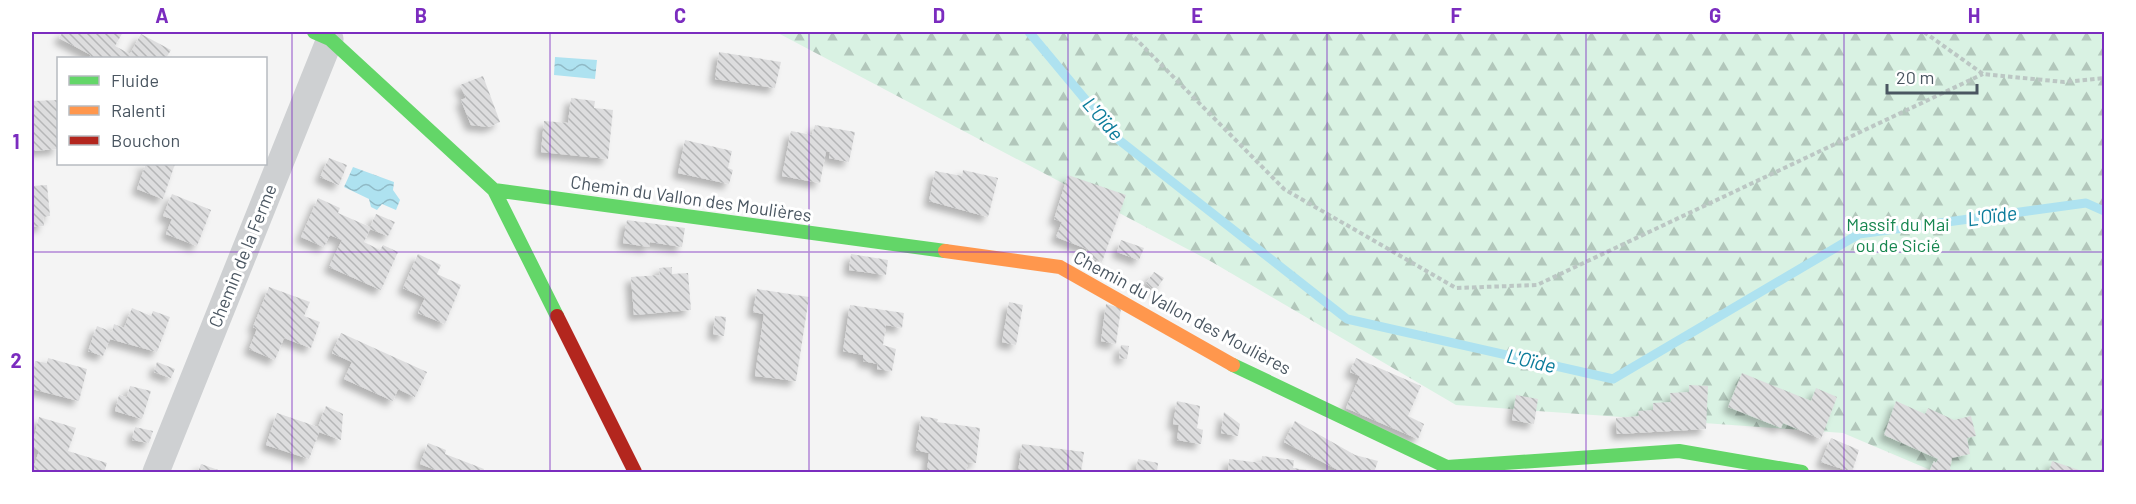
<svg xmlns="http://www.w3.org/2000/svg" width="2136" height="504" viewBox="0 0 2136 504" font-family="Barlow,sans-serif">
<defs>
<pattern id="forest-firs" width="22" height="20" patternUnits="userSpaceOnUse" patternTransform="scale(1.5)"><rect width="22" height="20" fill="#d9f2e3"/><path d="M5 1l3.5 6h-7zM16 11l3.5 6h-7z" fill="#b2c7bb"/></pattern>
<pattern id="water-waves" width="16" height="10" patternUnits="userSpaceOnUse" patternTransform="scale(1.5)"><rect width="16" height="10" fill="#aee2f0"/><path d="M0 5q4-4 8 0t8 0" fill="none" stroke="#90bac6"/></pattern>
<pattern id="building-back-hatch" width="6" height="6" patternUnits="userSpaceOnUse" patternTransform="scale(1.5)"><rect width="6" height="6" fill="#ddddde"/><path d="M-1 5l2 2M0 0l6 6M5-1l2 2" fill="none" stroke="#b5b6b7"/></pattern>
<filter id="shadow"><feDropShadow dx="-5.5" dy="5.5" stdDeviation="3" flood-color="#0004"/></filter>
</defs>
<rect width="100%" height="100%" fill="#f4f4f4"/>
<path fill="url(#forest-firs)" d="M776,32H2104V472H1935L1843,433L1456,405L1212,262Z"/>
<path fill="url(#water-waves)" d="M555,57L597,60L595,79L554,75Z
M353,167L394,182L393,190L400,200L396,210L382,204L377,210L371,207L369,199L344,187Z"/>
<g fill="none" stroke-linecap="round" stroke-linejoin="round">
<path stroke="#aee2f0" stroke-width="9" d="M1029,32L1119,140L1347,319L1613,379L1859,234L2086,203L2104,211"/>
</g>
<path fill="url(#building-back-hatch)" filter="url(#shadow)" d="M63,32H123L115,46L130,54L141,34L171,50L166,58H89L91,55L59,38Z
M719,52L781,62L775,88L715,79Z
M483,76L500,122L489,127L471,125L461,100L466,98L460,85Z
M571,98L595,101L594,108L613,110L608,159L541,152L544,121L568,123Z
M58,100V149L32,151L33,101Z
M815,125L855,132L849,162L829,158L830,152L826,151L820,183L782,176L791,131L812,135Z
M685,140L732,151L728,168L733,170L729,184L678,173Z
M329,158L347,165L339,185L320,177Z
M138,164H175L163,199L137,189L145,166Z
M963,170L998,178L988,217L929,201L935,171L962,176Z
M1068,175L1126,195L1102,262L1086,256L1087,249L1056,237L1062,222L1054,219Z
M47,185L50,216L43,217L44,226L32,227V186Z
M172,194L211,210L197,246L166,234L172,219L163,216Z
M318,198L340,208L338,213L370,227L376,214L395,222L388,236L370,229L364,242L380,250L383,245L398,252L381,290L329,267L342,240L330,235L324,247L301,237Z
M627,220L685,228L682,247L650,242L649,247L623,243Z
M1121,240L1144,248L1139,260L1117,252Z
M418,254L441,265L437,274L461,285L445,324L418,313L425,298L403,288Z
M851,254L888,260L886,275L849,270Z
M672,267V274L688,273L691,310L634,315L631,277L660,275L659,268Z
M1154,272L1164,278L1155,291L1146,283Z
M269,287L310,302L304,316L320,322L311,348L284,338L275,360L249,349L257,329L253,327Z
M757,289L809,297L796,381L755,376L764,314L753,312Z
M1009,302L1023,305L1016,345L1002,342Z
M1106,304L1121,308L1116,344L1101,341Z
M850,305L904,313L902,328L886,325L883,345L896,349L892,371L877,369L878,364L863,361V355L843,351Z
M132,308L151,316L153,311L170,317L157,352L110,339L103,356L88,351L97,326L112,332L114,324L124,328Z
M715,316L726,317L724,336L713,334Z
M341,333L427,372L415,397L398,389L393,401L344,379L352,362L332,353Z
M1121,345L1129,346L1127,359L1119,358Z
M48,358L87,369L79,401L32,389L35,361L47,363Z
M1356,358L1421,386L1408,416L1424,424L1418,439L1346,408L1360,376L1350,372Z
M157,362L175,369L171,378L154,372Z
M1742,373L1811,401L1816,388L1837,397L1821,439L1783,423L1781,428L1728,407Z
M1689,385L1708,386L1706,429L1617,434L1616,418L1639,416L1638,411L1653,410V403L1671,402L1670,393L1689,392Z
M130,386L151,391L142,419L115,411L119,395L127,397Z
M1516,395L1538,399L1534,424L1512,420Z
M1177,401L1200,406L1197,428L1203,430L1201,444L1177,440L1179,425L1173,424Z
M1896,401L1925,414L1928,408L1954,420L1971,416L1976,436L1967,438L1970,454L1952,458L1950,469L1958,472H1929L1934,461L1936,463L1938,459L1884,435Z
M326,406L343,414L341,440L319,432L309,459L266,445L277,413L318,427Z
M1224,412L1240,424L1238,436L1221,433Z
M921,416L938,419L937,422L980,428L976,463L968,462L966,472H927L929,453L916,450Z
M39,417L76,428L68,451L107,463L104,472H32L39,451L32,446Z
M1295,421L1355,455L1378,461L1374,472L1340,471L1284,442Z
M135,427L153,431L149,443L132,440Z
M1831,438L1859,450L1852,472L1821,462Z
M428,443L446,450L445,454L484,469L483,472H436V470L420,464Z
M1022,444L1084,452L1081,472H1018Z
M1262,456L1294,460L1293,468L1320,472H1228L1229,459L1261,463Z
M1138,459L1158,463L1157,472H1136Z
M2052,461L2085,472H2049Z
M201,464L224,472H198Z"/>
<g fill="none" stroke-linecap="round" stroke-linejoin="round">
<path stroke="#bcc7c4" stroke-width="4" stroke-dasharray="4.5 3" stroke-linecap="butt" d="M1129,32L1284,189L1456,288L1537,285L1983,74
M1924,32L1983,74L2064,82L2104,78"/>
<path stroke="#ced0d2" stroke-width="27" d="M156,472L330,39"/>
<path stroke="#63d668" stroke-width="14" d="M314,32L330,39L494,190L557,316
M494,190L945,251
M1233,365L1447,467L1679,451L1802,472"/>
<path stroke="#ff974d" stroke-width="14" d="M945,251L1060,267L1233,365"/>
<path stroke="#b3261e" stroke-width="14" d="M557,316L635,472"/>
</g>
<path fill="none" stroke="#7b2cbf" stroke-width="1.5" stroke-opacity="0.55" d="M292,32V472M550,32V472M809,32V472M1068,32V472M1327,32V472M1586,32V472M1844,32V472M32,252H2104"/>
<g text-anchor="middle" stroke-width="6" stroke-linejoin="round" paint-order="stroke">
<g font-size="18" fill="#4a5661" stroke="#fff">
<text transform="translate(691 199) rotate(8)" y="6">Chemin du Vallon des Moulières</text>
<text transform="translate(243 256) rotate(-68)" y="6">Chemin de la Ferme</text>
<text transform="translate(1182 313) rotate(28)" y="6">Chemin du Vallon des Moulières</text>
</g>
<g font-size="18" fill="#17864f" stroke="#fff">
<text x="1898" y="231">Massif du Mai<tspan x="1898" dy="21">ou de Sicié</tspan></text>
</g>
<g font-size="20" font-style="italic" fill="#0c7c9b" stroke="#fff">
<text transform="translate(1103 119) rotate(49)" y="7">L'Oïde</text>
<text transform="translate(1992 216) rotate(-8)" y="7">L'Oïde</text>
<text transform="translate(1531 361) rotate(13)" y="7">L'Oïde</text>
</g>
</g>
<rect width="2136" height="504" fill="none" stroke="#ffffff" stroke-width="66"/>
<rect x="57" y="57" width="210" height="108" fill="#ffffff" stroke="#b7bbc0" stroke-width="1.5"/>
<rect x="69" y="76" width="30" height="9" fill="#63d668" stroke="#b7bbc0" stroke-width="1.5"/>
<text x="111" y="87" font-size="18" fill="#4a5661">Fluide</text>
<rect x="69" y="106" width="30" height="9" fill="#ff974d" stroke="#b7bbc0" stroke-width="1.5"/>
<text x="111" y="117" font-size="18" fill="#4a5661">Ralenti</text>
<rect x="69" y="136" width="30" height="9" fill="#b3261e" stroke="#b7bbc0" stroke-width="1.5"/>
<text x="111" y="147" font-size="18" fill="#4a5661">Bouchon</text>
<path d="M1887 84v9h90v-9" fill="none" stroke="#4a5661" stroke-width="3"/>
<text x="1896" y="84" font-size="18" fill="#4a5661" stroke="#ffffff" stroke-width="4.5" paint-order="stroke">20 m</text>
<rect x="33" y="33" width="2070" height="438" fill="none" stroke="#7b2cbf" stroke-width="2"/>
<g font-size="20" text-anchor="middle" font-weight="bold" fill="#7b2cbf">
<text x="162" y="23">A</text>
<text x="421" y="23">B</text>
<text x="680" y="23">C</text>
<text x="939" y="23">D</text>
<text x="1197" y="23">E</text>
<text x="1456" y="23">F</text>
<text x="1715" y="23">G</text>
<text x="1974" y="23">H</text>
<text x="16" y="149">1</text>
<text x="16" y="368">2</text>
</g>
</svg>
